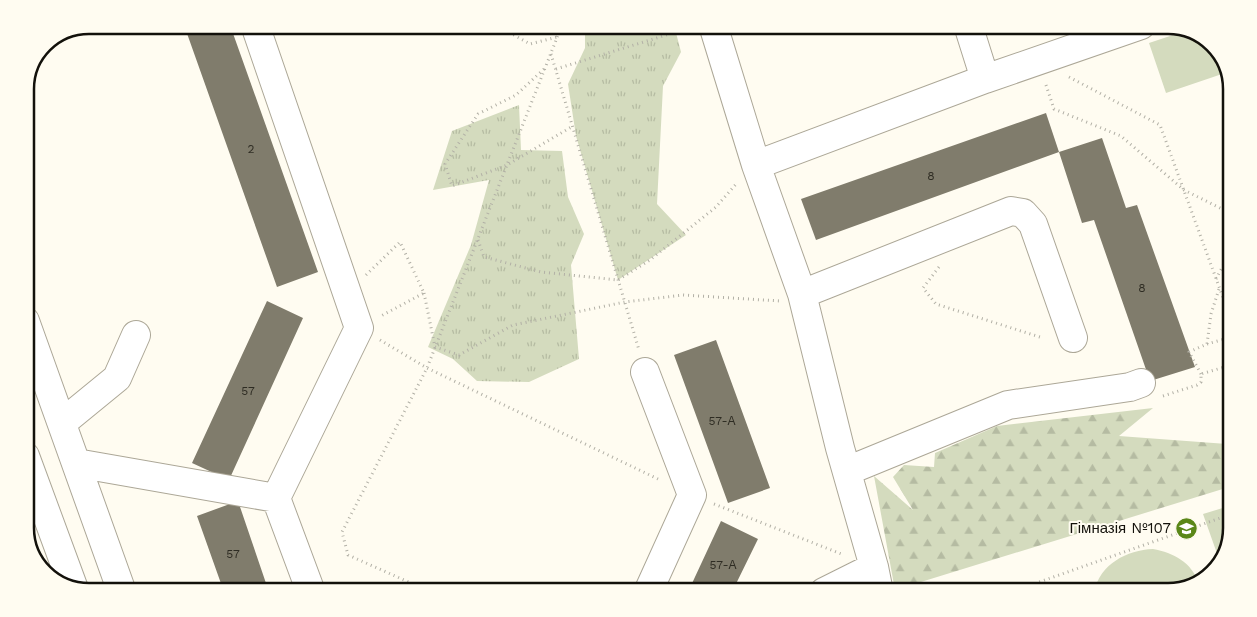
<svg xmlns="http://www.w3.org/2000/svg" width="1257" height="617" viewBox="0 0 1257 617" font-family="'Work Sans',sans-serif">
<defs>
<pattern id="grass-tufts" width="24" height="20" patternUnits="userSpaceOnUse" patternTransform="scale(1.25)"><rect width="24" height="20" fill="#d4dbbe"/><path d="M3 7l-1-3M5 7V3M7 7l1-3M15 17l-1-3M17 17v-4M19 17l1-3" fill="none" stroke="#b5bba2"/></pattern>
<pattern id="forest-firs" width="22" height="20" patternUnits="userSpaceOnUse" patternTransform="scale(1.25)"><rect width="22" height="20" fill="#d4dbbe"/><path d="M5 1l3.5 6h-7zM16 11l3.5 6h-7z" fill="#b5bba2"/></pattern>
</defs>
<rect width="100%" height="100%" fill="#fffcf1"/>
<path fill="url(#grass-tufts)" d="M585,25H674L681,52L663,86L657,204L686,235L618,280L576,136L568,84L585,48Z
M519,105L521,150L562,151L568,197L584,234L571,265L579,359L529,382L477,381L453,359L428,347L471,245L489,180L433,190L452,131Z"/>
<path fill="url(#forest-firs)" d="M1153,408L1119,436L1227,444L1226,488L895,590L874,476L913,510L893,477L904,465L934,467L935,453L997,426Z"/>
<path fill="#d4dbbe" d="M1188,30C1210,35 1218,53 1225,73L1166,93L1149,43Z
M1226,507V556L1220,562L1203,514Z
M1153,549C1174,553 1191,562 1199,583L1169,592H1094C1100,564 1127,550 1153,549Z"/>
<path fill="#807c6c" d="M184,25H230L318,272L277,287Z
M1046,113L1059,152L816,240L801,199Z
M1102,138L1126,208L1137,205L1195,367L1150,381L1094,220L1082,223L1059,152Z
M267,301L303,318L229,480L192,463Z
M716,340L770,488L728,503L674,355Z
M238,501L269,592H224L197,516Z
M721,521L758,539L732,592H688Z"/>
<g fill="none" stroke-linecap="round" stroke-linejoin="round">
<defs>
<path id="minor" d="M255,25L359,328L276,498L311,592
M713,25L756,165L802,294L840,448L874,567L879,592
M968,25L985,79
M756,165L985,79L1141,25
M802,294L1011,211L1023,213L1033,224L1073,338
M25,321L122,592
M645,372L692,495L648,592
M62,423L117,378L136,335
M25,456L74,589
M76,463L276,498
M847,471L1008,405L1130,387L1141,383
M824,592L874,567"/>
</defs>
<use href="#minor" stroke="#aca797" stroke-width="30"/>
<path stroke="#b2b0a6" stroke-width="3" stroke-dasharray="1 4" stroke-linecap="butt" d="M496,25L530,44L557,37
M551,54L639,350
M544,69L516,95L478,114L445,164L452,186L507,165L573,126
M556,69L689,28
M1069,77L1160,125L1229,314
M1046,85L1054,109L1121,136L1184,190L1230,213
M478,240L484,257L541,272L618,280L650,260L716,207L737,183
M939,267L923,288L936,304L1043,338
M366,275L400,242L424,293L379,317
M1216,279L1230,253
M424,293L435,347L459,355L513,325L625,302L683,295L780,301
M380,340L427,368L658,479
M1207,344L1228,338
M1201,374L1189,352L1207,344L1211,314L1219,289
M1163,396L1197,385L1201,382V374L1228,366
M714,504L844,555
M431,592L348,555L342,532L427,368L562,25
M1011,592L1226,516"/>
<use href="#minor" stroke="#fff" stroke-width="28"/>
</g>
<defs>
<symbol id="school-disc" viewBox="-11 -11 22 22"><circle r="9.5" fill="#5a8718" stroke="#fffcf1"/><path d="M0-5L7-2L0 1L-7-2ZM-4 1L0 2.5L4 1V4Q0 6-4 4Z" fill="#fff"/></symbol>
</defs>
<g fill-rule="evenodd">
<use href="#school-disc" x="1174" y="516" width="25" height="25"/>
</g>
<g text-anchor="middle" stroke-width="4" stroke-linejoin="round" paint-order="stroke">
<g font-size="12" fill="#2e2c23">
<text x="251" y="153">2</text>
<text x="931" y="180">8</text>
<text x="1142" y="292">8</text>
<text x="248" y="395">57</text>
<text x="722" y="425">57-А</text>
<text x="233" y="558">57</text>
<text x="723" y="569">57-А</text>
</g>
<g font-size="15" fill="#13110b" stroke="#fffcf1" text-anchor="end">
<text x="1171" y="533">Гімназія №107</text>
</g>
</g>
<path d="M0 0H1257V617H0ZM89 34H1168A55 55 0 0 1 1223 89V528A55 55 0 0 1 1168 583H89A55 55 0 0 1 34 528V89A55 55 0 0 1 89 34Z" fill="#fffcf1" fill-rule="evenodd"/>
<path fill="none" stroke="#13110b" stroke-width="2.5" d="M89 34H1168A55 55 0 0 1 1223 89V528A55 55 0 0 1 1168 583H89A55 55 0 0 1 34 528V89A55 55 0 0 1 89 34Z"/>
</svg>
